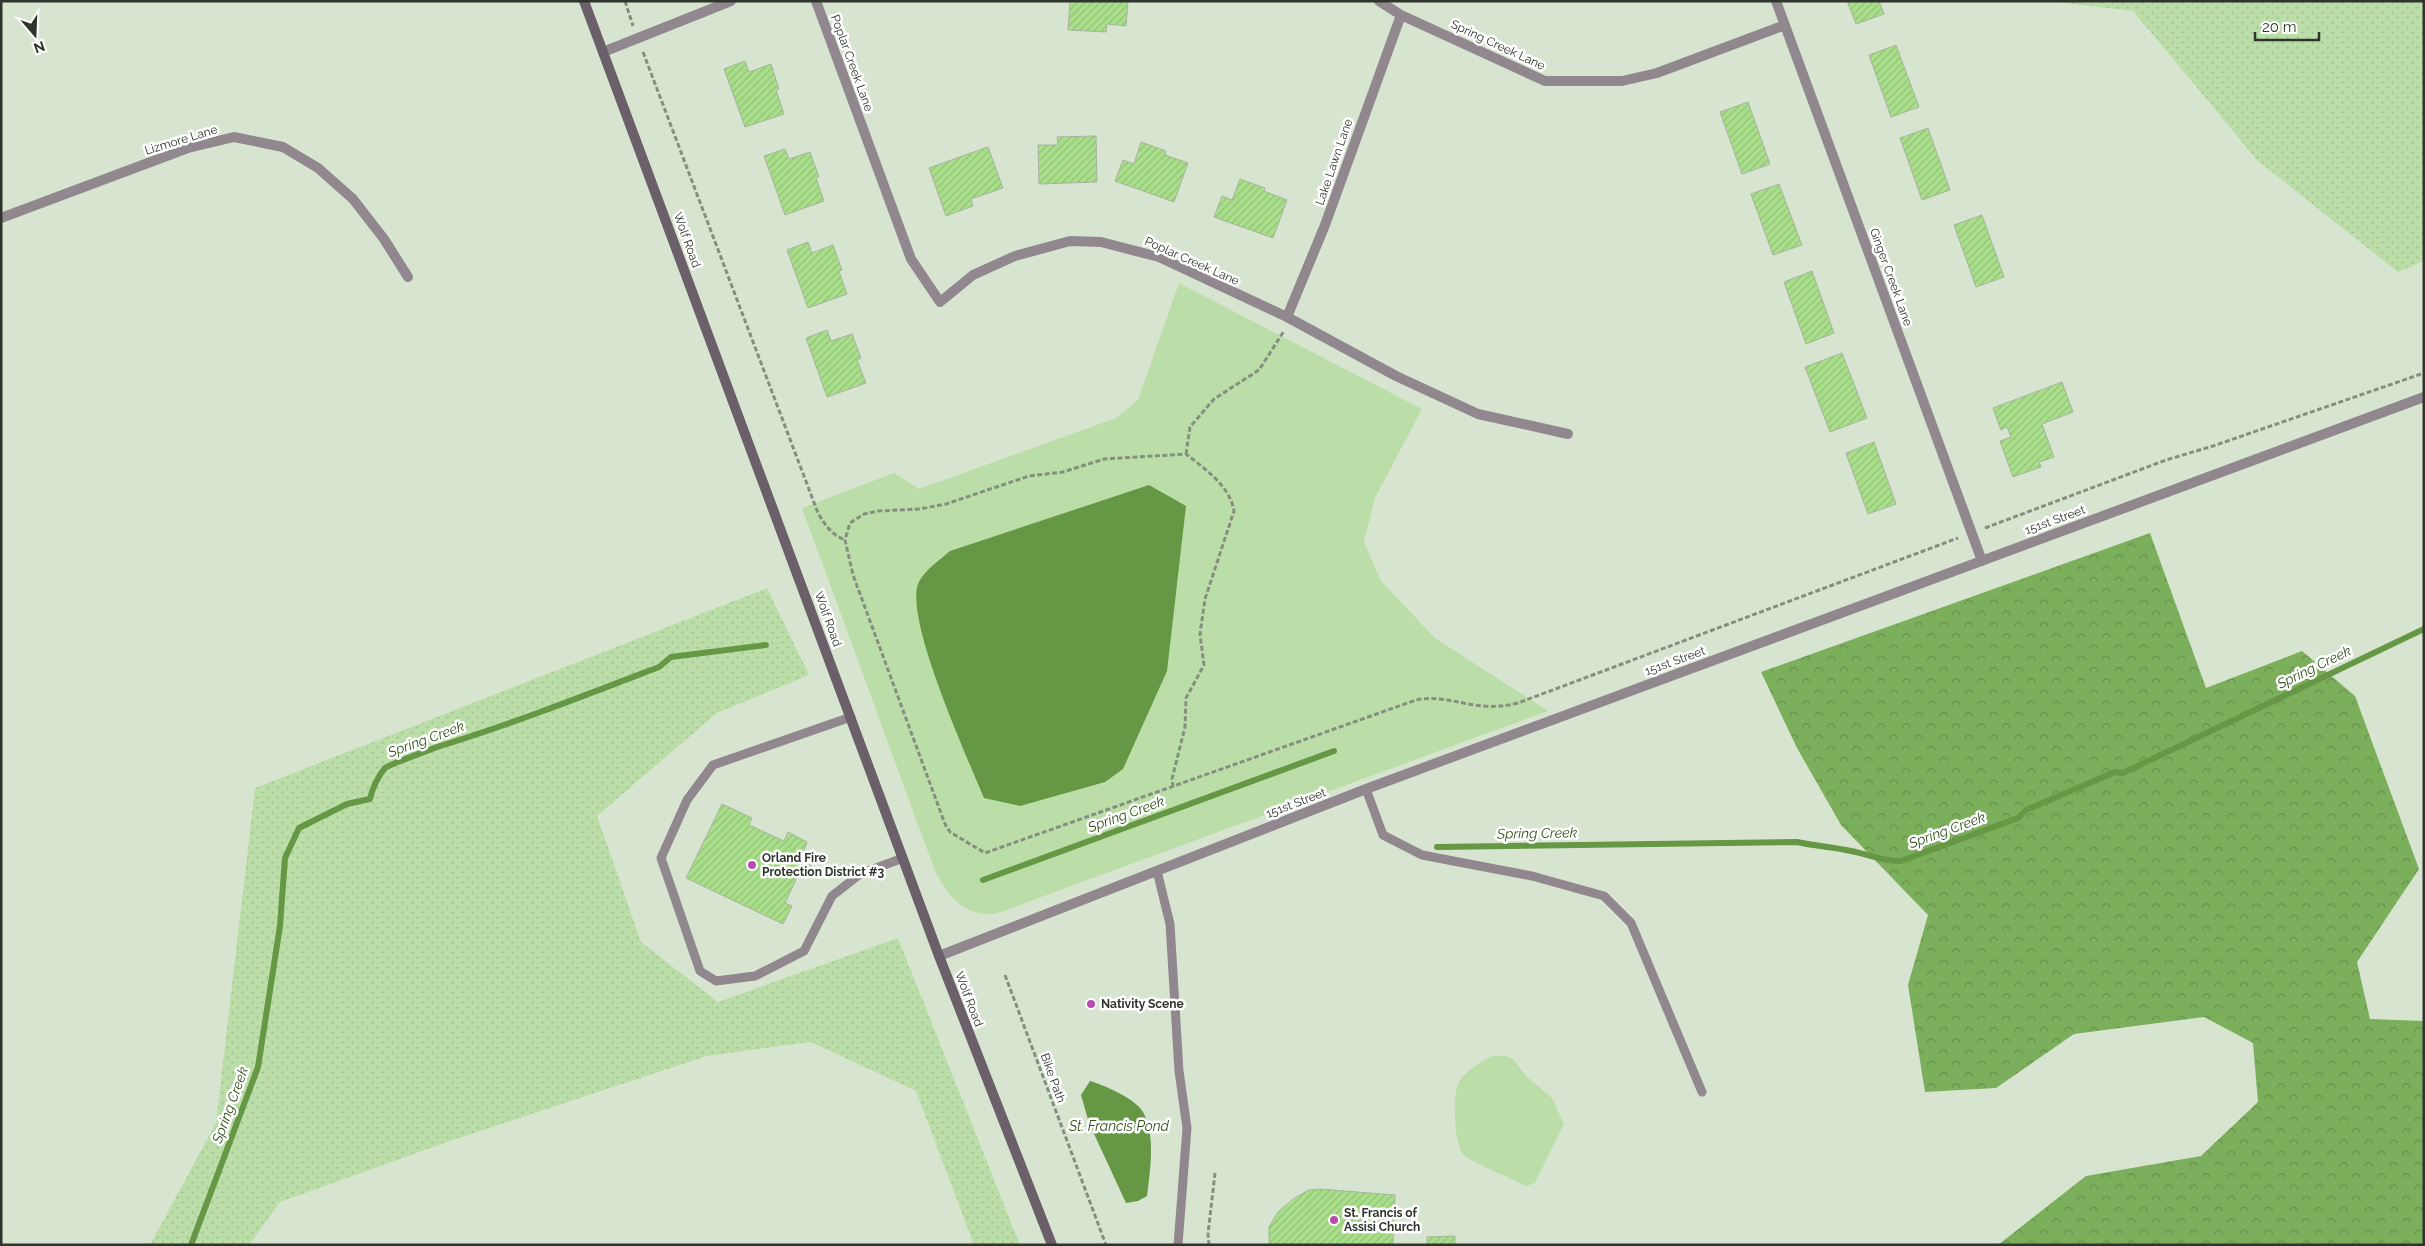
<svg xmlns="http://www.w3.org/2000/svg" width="2425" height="1246" viewBox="0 0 2425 1246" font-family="Raleway,sans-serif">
<defs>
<pattern id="grass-dots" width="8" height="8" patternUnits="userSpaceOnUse" patternTransform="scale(1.25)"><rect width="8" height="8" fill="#bbdea8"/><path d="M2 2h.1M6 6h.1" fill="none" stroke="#a1bf91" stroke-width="1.8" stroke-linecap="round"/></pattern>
<pattern id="forest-crowns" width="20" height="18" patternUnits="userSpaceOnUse" patternTransform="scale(1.25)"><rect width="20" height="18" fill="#7caf5c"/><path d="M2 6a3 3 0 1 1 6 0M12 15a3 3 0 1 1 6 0" fill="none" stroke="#668f4c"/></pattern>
<pattern id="building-hatch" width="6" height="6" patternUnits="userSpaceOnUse" patternTransform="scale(1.25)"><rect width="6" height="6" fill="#a9df8a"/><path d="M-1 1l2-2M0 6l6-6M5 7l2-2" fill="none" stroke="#92c077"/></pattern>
</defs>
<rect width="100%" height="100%" fill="#d7e5d0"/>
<path fill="url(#grass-dots)" d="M2046,1H2424V261L2398,272L2258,161L2133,11Z
M767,588L809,675L717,713L597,816L641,942L718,1002L898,938L1020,1245H974L916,1091L811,1042L707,1056L450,1141L280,1202L249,1245H150L216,1123L255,788Z"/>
<path fill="url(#forest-crowns)" d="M2150,533L2206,688L2302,651L2355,696L2419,869L2357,962L2370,1019L2424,1021V1245H1998L2086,1176L2201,1156L2258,1102L2253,1043L2204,1017L2074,1034L1996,1088L1925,1092L1908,985L1928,915L1841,825L1797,748L1761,672Z"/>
<path fill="#bbdea8" d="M1179,283L1422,409L1375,498L1364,542L1381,581L1435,638L1548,711L995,914C962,915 950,898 935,871L802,508L894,473L919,489L1116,418L1138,400Z
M1492,1056H1506L1513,1059L1527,1077L1552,1098L1564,1124L1535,1183L1526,1186C1513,1179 1470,1162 1463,1154C1454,1144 1452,1094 1459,1082C1466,1071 1480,1062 1492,1056Z"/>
<path fill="#659745" d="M1149,485L1186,506L1167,671L1123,769L1105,782L1020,806L984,798C967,757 905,621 918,584C923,571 940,560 950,551Z
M1090,1081C1104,1085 1136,1099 1143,1112C1156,1135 1150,1171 1147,1196L1138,1201L1126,1203L1089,1123L1081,1095Z"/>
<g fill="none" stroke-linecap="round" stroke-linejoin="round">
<path stroke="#659745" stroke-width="6" d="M1437,847L1797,842C1815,846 1833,847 1851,851C1871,855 1881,861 1901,861L2018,818L2026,810L2115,772L2123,773L2424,629
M983,880L1334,751
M191,1245L258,1067L280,926L285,858L299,828L347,804L370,799C372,789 378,776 385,768C388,765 430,750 437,747C512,724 586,695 659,667L671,657L766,645"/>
</g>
<path fill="url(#building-hatch)" stroke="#a7b4a0" d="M1070,1H1128L1126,26L1107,24L1106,32L1068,30Z
M1847,1H1879L1884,14L1856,24Z
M1896,45L1919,107L1891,117L1869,55Z
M745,61L749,72L771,64L779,89L776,90L784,114L745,127L724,69Z
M1748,102L1770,164L1742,174L1720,112Z
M1928,128L1950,190L1922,200L1900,138Z
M1096,136L1097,182L1039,184L1038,145H1058L1057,137Z
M1141,142L1166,151L1165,155L1188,163L1174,202L1115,181L1123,160L1134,164Z
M988,147L1003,188L971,199L973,206L946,216L929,168Z
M785,149L789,159L810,152L819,177L816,178L824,201L785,215L764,156Z
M1240,179L1265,188L1264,191L1287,200L1273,238L1214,217L1222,196L1232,200Z
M1779,184L1802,245L1773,255L1751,194Z
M1982,215L2004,277L1976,287L1954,225Z
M808,242L812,253L833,245L842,270L839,271L847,294L808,308L787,250Z
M1812,271L1834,333L1806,344L1784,282Z
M827,330L831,341L852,334L861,358L857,360L866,383L827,397L806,338Z
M1842,353L1867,418L1830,432L1805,367Z
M2062,382L2073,412L2042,424L2054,457L2039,462L2041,467L2013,477L2000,441L2011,437L2007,427L2001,430L1993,408Z
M1874,442L1896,504L1868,514L1846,453Z
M722,804L752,818L749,825L784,841L788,832L807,842L804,850L815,857L805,875L799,873L785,903L792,906L783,924L686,878Z
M1320,1189L1395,1195L1393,1245H1269V1227L1278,1212L1293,1199L1309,1190Z
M1455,1236V1245H1427V1237Z"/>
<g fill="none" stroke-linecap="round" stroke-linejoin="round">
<path stroke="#858f80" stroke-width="3" stroke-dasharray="5 2.5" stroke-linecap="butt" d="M625,1L633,26
M643,52L818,513C825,525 831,534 845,540
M1186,454L1190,427L1214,399L1259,370L1284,331
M1985,528L2166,460L2213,446L2424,373
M1173,787L1172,779L1185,727L1186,698L1204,665L1200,634L1205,599L1234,511C1230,486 1205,469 1186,454L1104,459L1063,472L1029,476L946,504L920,509L878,511L864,514L850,523L845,540L853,575L945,824L950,832L985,853L1416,700C1440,695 1459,704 1483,706C1495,707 1506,706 1518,703L1958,538
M1005,975L1106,1245
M1209,1245L1208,1234L1215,1173"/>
<path stroke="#91888f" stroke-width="9" d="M851,717L713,765L687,800L661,858L700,971L716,981L755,976L804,951L832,896L860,874L903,858
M1366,789L1383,835L1422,855L1532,876L1604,896L1631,923L1702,1092
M1157,871L1170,924L1179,1071L1187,1128L1178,1245"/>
<path stroke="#91888f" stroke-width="10" d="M816,1L911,259L940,302L973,275L1015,256L1070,241L1101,242L1159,257L1287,317L1396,376L1478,414L1568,434
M1379,1L1401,15L1545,81H1622L1657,73L1785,25
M1776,1L1982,561
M603,52L731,1
M1,218L188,148L234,137L283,147L318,168L353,199L384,239L408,277
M1287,317L1325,225L1401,15"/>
<path stroke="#91888f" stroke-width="10" d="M939,956L1366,789L2424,397"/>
<path stroke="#6b5f69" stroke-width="10" d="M584,1L939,956L1052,1245"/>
</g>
<g fill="#b84dae" stroke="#fff" stroke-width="2">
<circle cx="752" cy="865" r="5"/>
<circle cx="1091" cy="1004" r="5"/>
<circle cx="1334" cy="1220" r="5"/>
</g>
<g text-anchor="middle" stroke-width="5" stroke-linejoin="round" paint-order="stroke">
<g font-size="12" fill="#2f352d" stroke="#fff">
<text transform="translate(1498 45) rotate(25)" y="4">Spring Creek Lane</text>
<text transform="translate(852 63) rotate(70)" y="4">Poplar Creek Lane</text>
<text transform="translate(181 140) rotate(-17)" y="4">Lizmore Lane</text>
<text transform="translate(1334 162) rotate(-71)" y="4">Lake Lawn Lane</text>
<text transform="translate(687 240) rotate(70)" y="4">Wolf Road</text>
<text transform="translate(1192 261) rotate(24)" y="4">Poplar Creek Lane</text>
<text transform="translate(1891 277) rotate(70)" y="4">Ginger Creek Lane</text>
<text transform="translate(2055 520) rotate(-20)" y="4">151st Street</text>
<text transform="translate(828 619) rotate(70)" y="4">Wolf Road</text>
<text transform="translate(1675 661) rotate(-20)" y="4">151st Street</text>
<text transform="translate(1296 803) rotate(-21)" y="4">151st Street</text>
<text transform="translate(969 999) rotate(69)" y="4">Wolf Road</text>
<text transform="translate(1053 1078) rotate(70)" y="4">Bike Path</text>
</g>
<g font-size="12" font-weight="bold" fill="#2f352d" stroke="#fff" text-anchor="start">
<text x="762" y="862">Orland Fire<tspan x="762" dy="14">Protection District #3</tspan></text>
<text x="1101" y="1008">Nativity Scene</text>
<text x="1344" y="1217">St. Francis of<tspan x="1344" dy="14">Assisi Church</tspan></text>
</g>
<g font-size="14" font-style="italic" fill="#2f5017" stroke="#fff">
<text transform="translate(2314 667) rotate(-26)" y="5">Spring Creek</text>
<text transform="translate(426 739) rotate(-20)" y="5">Spring Creek</text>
<text transform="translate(1126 814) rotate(-20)" y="5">Spring Creek</text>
<text transform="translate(1947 830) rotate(-20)" y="5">Spring Creek</text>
<text transform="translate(1537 833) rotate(-1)" y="5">Spring Creek</text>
<text transform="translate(230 1105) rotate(-70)" y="5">Spring Creek</text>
<text x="1119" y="1131">St. Francis Pond</text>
</g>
</g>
<rect width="2425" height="1246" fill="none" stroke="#2f352d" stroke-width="5"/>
<g transform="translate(35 35) rotate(161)" stroke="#ffffff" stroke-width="4" paint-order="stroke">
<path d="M0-4L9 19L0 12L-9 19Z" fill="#2f352d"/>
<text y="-8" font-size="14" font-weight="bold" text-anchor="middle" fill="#2f352d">N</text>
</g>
<path d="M2255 32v8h64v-8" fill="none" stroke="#2f352d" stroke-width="2.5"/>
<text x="2262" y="32" font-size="15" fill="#2f352d" stroke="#ffffff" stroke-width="4" paint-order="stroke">20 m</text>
</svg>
